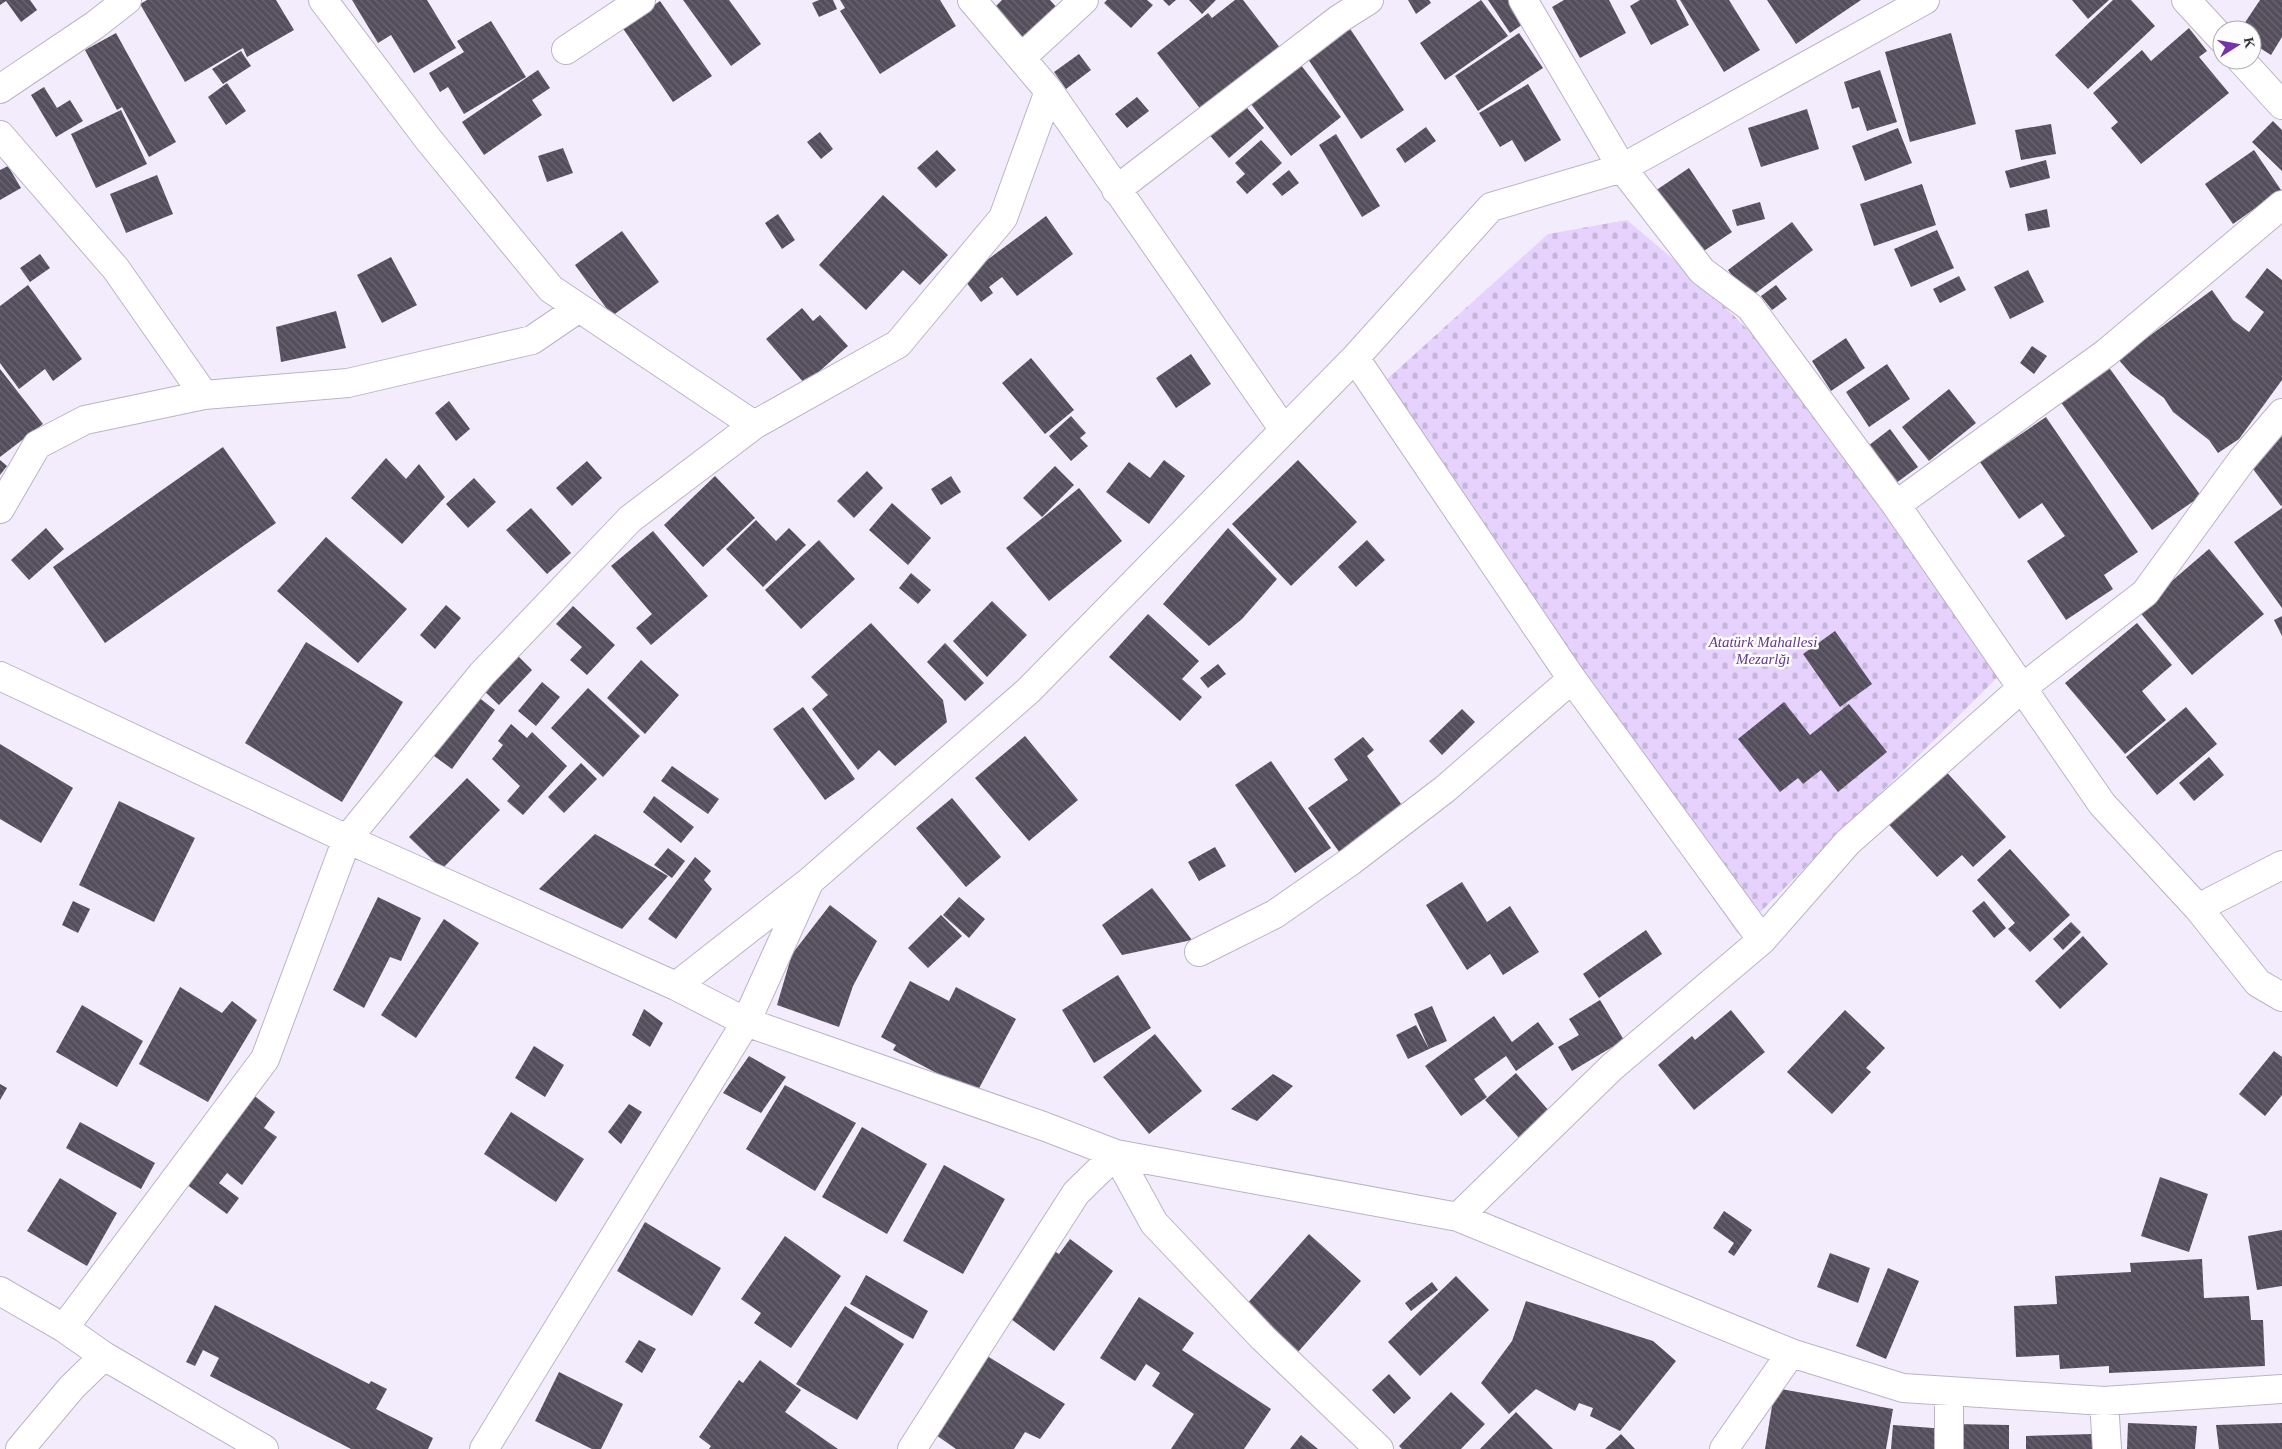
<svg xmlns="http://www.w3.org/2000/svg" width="2282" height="1449" viewBox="0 0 2282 1449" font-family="'Times New Roman',serif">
<defs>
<pattern id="cemetery-stones" width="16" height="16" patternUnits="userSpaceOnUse" patternTransform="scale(1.25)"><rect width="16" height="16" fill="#e6d2fd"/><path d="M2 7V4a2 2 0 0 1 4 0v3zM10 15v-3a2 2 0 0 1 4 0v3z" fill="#c6b5da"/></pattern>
<pattern id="building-back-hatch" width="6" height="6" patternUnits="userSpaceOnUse" patternTransform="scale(1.25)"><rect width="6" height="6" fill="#544e5c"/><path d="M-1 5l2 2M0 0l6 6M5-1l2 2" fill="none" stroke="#6a6571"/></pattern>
</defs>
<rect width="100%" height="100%" fill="#f3ecfd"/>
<path fill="url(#cemetery-stones)" d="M1627,220L1698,280L1778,360L2005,670L1738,934L1588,720L1386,380L1548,234Z"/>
<path fill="url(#building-back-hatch)" d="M0,0H30L37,10L21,22L6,1L0,5Z
M147,0H276L294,30L247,57L243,48L185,82L140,4Z
M352,0H427L456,48L414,73L391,35L378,43Z
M683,0H729L761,44L731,66Z
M819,0H833L837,9L819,17L812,3Z
M840,0H940L956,26L880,74L840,11L845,8Z
M1002,0H1050L1060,11L1027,42L995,7Z
M1107,0H1147L1153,5L1131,28L1104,3Z
M1163,0H1176L1169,6Z
M1189,0H1216L1202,14Z
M1235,0H1243L1281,49L1202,111L1157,53L1208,13L1212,18Z
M1408,0H1429L1431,3L1416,14Z
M1481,0L1508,36L1445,80L1420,43Z
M1488,0H1511L1526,22L1510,33Z
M1564,0H1609L1626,33L1580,58L1552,7Z
M1640,0H1676L1689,25L1651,45L1630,6Z
M1680,0H1729L1760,50L1724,72Z
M1767,0H1861L1796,44Z
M2072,0H2109L2088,19Z
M2113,0H2131L2155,26L2088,89L2055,55Z
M2260,0H2282V37L2271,55L2252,43V30H2240Z
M660,1L712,76L673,102L622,27Z
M491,21L526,77L464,114L448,87L440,92L429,73L464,52L457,41Z
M1349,27L1404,110L1361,139L1306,56Z
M2189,28L2207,51L2199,57L2229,93L2141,164L2111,128L2118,122L2093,93L2142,50L2151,61Z
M116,33L176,142L149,157L122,107L117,110L85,50Z
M1519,33L1543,68L1478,111L1455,76Z
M1951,33L1976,124L1910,142L1885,52Z
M241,51L251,66L223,84L212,69Z
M1079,54L1091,70L1066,89L1054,72Z
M1297,60L1341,117L1291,156L1247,99Z
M538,70L550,88L532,100L542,115L484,155L462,122Z
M1880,70L1897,122L1867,131L1859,107L1852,109L1844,82Z
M227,83L246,111L226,125L208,97Z
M1528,84L1561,140L1525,162L1512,140L1500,147L1479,113Z
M44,87L57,108L70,100L83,121L56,137L31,95Z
M1137,97L1149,111L1127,128L1115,114Z
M1242,102L1264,128L1229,158L1207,132Z
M1807,109L1819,149L1761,167L1748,128Z
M121,110L147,164L96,188L71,134Z
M2273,121L2282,130V171L2252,142Z
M2051,124L2056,154L2021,160L2015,130Z
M1426,127L1436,141L1405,163L1396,149Z
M1898,128L1912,163L1865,181L1852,146Z
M820,132L833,149L821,159L807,142Z
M1336,134L1380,206L1362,217L1319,145Z
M1261,140L1282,163L1247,194L1236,182L1245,174L1235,163Z
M563,148L573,173L547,182L538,156Z
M937,150L956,170L936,188L917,168Z
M2254,150L2281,190L2233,224L2205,184Z
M2046,160L2050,178L2010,188L2005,171Z
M8,166L21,188L0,200V170Z
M1689,168L1732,232L1695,257L1652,193Z
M1289,170L1299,183L1282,196L1272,184Z
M157,175L173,214L126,233L110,194Z
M1922,184L1936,225L1874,246L1860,204Z
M883,195L948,255L920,285L903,270L866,310L819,265Z
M1760,202L1765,219L1737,226L1732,210Z
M2047,209L2050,227L2028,231L2025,214Z
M778,214L795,240L782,249L765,223Z
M1046,216L1073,254L1017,296L1002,277L989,287L993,293L981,302L963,278Z
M1792,222L1813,250L1749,298L1728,270Z
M1937,230L1954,268L1911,287L1894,249Z
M622,231L659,282L612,316L575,265Z
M40,254L50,268L30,282L20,268Z
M391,257L417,305L382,323L357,275Z
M2267,268L2282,280V380L2239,439L2218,453L2209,440L2173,412L2164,398L2131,374L2118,359L2212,290L2233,320L2249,332L2264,312L2245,297Z
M2028,270L2044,302L2010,319L1994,287Z
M1959,276L1966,290L1940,303L1933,289Z
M28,285L82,359L53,381L45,369L19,389L0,363V306Z
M1776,285L1787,299L1772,310L1761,296Z
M802,308L813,321L820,315L848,346L805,384L766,339Z
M336,311L346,348L281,362L276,327Z
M1846,338L1865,368L1831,391L1812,361Z
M2032,346L2047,356L2034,374L2020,363Z
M1191,354L1211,384L1176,408L1156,378Z
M1031,358L1074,410L1045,434L1002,383Z
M1887,364L1910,399L1869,427L1846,392Z
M2108,366L2201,496L2152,530L2060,401Z
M0,369L43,424L0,457Z
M1949,389L1976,423L1929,461L1902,427Z
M449,401L470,429L456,441L435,413Z
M1071,416L1086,433L1080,438L1088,446L1071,461L1049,436Z
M2046,417L2138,552L2104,575L2113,589L2066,620L2027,561L2065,536L2042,503L2019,519L1980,462Z
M1890,429L1918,467L1892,486L1864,449Z
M2282,434V505L2281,506L2253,469Z
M223,447L276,523L105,643L53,567Z
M386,458L406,479L419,464L445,497L402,544L351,498Z
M0,460L7,466L0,475Z
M1164,460L1185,476L1149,524L1106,492L1129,462L1150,478Z
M1298,460L1357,522L1291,586L1232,524Z
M587,461L602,478L572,506L556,488Z
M1055,466L1074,485L1042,517L1023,498Z
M867,471L883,488L854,518L837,501Z
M715,476L755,518L703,567L664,525Z
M951,476L961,492L941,505L931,489Z
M474,478L496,502L468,528L446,504Z
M1079,488L1122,541L1049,601L1006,548Z
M892,503L931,538L908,565L869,530Z
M531,508L571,553L547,574L506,530Z
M2282,508V608L2234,542Z
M756,520L776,541L789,528L806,545L763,587L726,549Z
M46,528L64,549L29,580L11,560Z
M1228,528L1277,579L1242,619L1209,646L1163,604Z
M653,531L708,596L651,645L636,628L652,614L611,566Z
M326,537L407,609L358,663L277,591Z
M819,540L855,579L801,629L765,590Z
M1367,540L1385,560L1356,587L1338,567Z
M2209,549L2264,614L2192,675L2138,610Z
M911,573L931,590L918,604L899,588Z
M992,601L1027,635L987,677L953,641Z
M446,605L461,618L435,649L420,635Z
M573,606L615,645L587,675L570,660L582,647L556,624Z
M1148,614L1199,661L1182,679L1202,697L1180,721L1109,657Z
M2282,616V636L2274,620Z
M871,623L943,700L947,722L895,766L879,750L858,770L812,709L828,695L811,677Z
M2137,623L2172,665L2142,691L2166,720L2125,754L2065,683Z
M1835,631L1872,684L1840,707L1803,654Z
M306,642L403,702L342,802L245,743Z
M945,643L984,683L965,701L927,662Z
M513,651L532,670L499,705L479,686Z
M641,660L679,695L645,734L607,698Z
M1218,664L1226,674L1208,688L1200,678Z
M542,682L560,697L536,726L518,711Z
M588,688L640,736L603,777L551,728Z
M473,693L495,710L452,769L430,753Z
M1784,702L1810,735L1849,704L1887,752L1838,792L1821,770L1803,784L1798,778L1780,792L1738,739Z
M803,707L855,779L825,800L773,729Z
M2186,707L2217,744L2157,795L2126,757Z
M1462,709L1475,722L1442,755L1429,741Z
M511,724L527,738L532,732L567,766L523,815L507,801L520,786L492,759L503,745L498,741Z
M1025,736L1078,800L1029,841L975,778Z
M1363,737L1374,750L1367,756L1406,811L1342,856L1308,808L1348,780L1334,759Z
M0,744L73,788L41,843L0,819Z
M2209,757L2224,775L2194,801L2179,783Z
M1271,761L1331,848L1295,873L1235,785Z
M581,763L597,779L564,813L548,797Z
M1940,765L2006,837L1973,867L1962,855L1937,877L1882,817Z
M672,766L719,799L708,814L661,781Z
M467,778L500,810L442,869L409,837Z
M654,796L694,827L681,843L643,812Z
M952,798L1001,857L966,887L916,828Z
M119,801L195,838L154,922L79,885Z
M595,834L668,876L622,929L539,889Z
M1215,847L1226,866L1199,881L1188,862Z
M668,848L685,861L672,878L654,865Z
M2010,849L2070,915L2030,952L2008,929L2015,923L1977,880Z
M695,857L711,871L704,880L712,889L676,939L648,919Z
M1462,882L1487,922L1510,906L1539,952L1503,975L1490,954L1467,970L1426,905Z
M1152,888L1192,940L1122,955L1102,925Z
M378,897L421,918L401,961L390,957L364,1008L333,990Z
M959,897L985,919L969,938L943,915Z
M73,901L90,909L78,933L62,925Z
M1984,901L2006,928L1994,938L1972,911Z
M830,905L877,941L853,986L839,1027L777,1005L792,954Z
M941,915L962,936L928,968L908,948Z
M444,919L479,943L416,1038L381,1015Z
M2071,922L2081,932L2063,950L2053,939Z
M1646,930L1662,954L1599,998L1583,974Z
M2083,936L2108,964L2060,1009L2035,981Z
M1118,975L1151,1028L1094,1063L1062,1010Z
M910,981L949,1001L956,987L1016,1019L976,1094L893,1050L896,1045L881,1037Z
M180,987L222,1013L232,1001L257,1020L208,1102L139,1064Z
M1600,1000L1624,1040L1572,1071L1558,1047L1579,1035L1569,1019Z
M82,1005L143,1041L117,1087L56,1052Z
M1432,1006L1447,1041L1429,1049L1414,1014Z
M644,1009L663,1023L650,1047L632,1035Z
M1731,1010L1765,1052L1694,1110L1658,1065L1692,1036L1695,1040Z
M1845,1010L1885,1048L1866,1068L1871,1072L1832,1114L1787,1072Z
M1494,1016L1512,1042L1538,1022L1554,1044L1516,1071L1506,1056L1474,1079L1487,1097L1461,1116L1425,1066Z
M1416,1025L1429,1049L1408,1059L1396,1035Z
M1155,1034L1202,1091L1149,1134L1103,1077Z
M534,1046L564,1065L545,1097L515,1078Z
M2274,1051L2282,1057V1095L2265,1116L2239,1094Z
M749,1056L786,1077L761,1113L723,1093Z
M1516,1073L1549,1111L1519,1138L1485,1100Z
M1273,1074L1293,1086L1257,1121L1231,1109Z
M0,1084L7,1088L0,1100Z
M785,1085L856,1123L815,1191L746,1149Z
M252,1094L275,1112L264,1128L277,1137L242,1185L227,1173L219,1183L239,1198L227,1214L186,1184Z
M629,1104L642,1112L621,1144L608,1132Z
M511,1112L584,1159L556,1202L484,1154Z
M80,1122L155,1163L141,1189L66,1148Z
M862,1127L927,1164L887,1234L822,1197Z
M944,1165L1005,1199L963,1274L903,1241Z
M2160,1177L2208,1194L2189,1252L2141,1236Z
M60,1178L117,1213L87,1266L27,1231Z
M1724,1211L1752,1230L1734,1256L1728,1252L1734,1243L1713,1228Z
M645,1222L721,1268L692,1316L617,1271Z
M2282,1230V1286L2257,1290L2248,1236Z
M1309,1234L1361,1281L1298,1352L1246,1305Z
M785,1236L841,1276L791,1348L754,1323L761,1313L741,1299Z
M1070,1239L1113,1271L1054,1351L1000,1311L1048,1247L1059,1254Z
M1830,1253L1870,1268L1858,1303L1817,1287Z
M2202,1259L2204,1298L2249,1296L2251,1320H2263L2265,1366L2109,1373V1366L2060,1369L2059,1355L2016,1357L2014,1306L2057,1304L2055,1276L2131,1272L2130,1263Z
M1888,1268L1919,1281L1886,1359L1856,1346Z
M866,1275L928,1311L913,1339L850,1304Z
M1456,1276L1489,1310L1420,1376L1388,1342Z
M1432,1282L1438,1290L1411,1311L1405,1303Z
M1139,1297L1194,1333L1182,1350L1271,1409L1244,1449H1171L1194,1414L1152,1386L1160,1373L1146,1364L1135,1381L1100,1358Z
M1526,1301L1653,1341L1676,1361L1620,1431L1590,1416L1593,1408L1579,1403L1575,1411L1536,1389L1509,1414L1481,1383L1512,1341Z
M215,1305L369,1384L371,1381L387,1389L376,1409L433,1438L428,1449H351L210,1376L219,1358L203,1350L195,1366L186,1362Z
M845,1306L904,1344L857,1420L796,1384Z
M639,1340L656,1349L642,1373L625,1362Z
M984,1354L1065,1404L1040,1439L1025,1432L1014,1449H956L936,1435Z
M760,1360L801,1390L785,1412L838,1449H709L711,1446L699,1437L739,1380L743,1383Z
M559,1372L623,1404L601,1449H592L535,1421Z
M1389,1374L1411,1398L1394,1414L1372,1390Z
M1775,1388L1893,1409L1886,1449H1765Z
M1451,1392L1485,1424L1461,1449H1402L1399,1446Z
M1516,1412L1553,1449H1480Z
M2128,1423L2197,1426L2195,1449H2127Z
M2282,1423V1449H2219L2216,1425Z
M1953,1424L2009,1425V1449H1953Z
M1893,1425L1946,1429L1944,1449H1891Z
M1621,1434L1635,1449H1605Z
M2092,1434L2093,1449H2026V1436Z
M1301,1435L1318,1449H1290Z"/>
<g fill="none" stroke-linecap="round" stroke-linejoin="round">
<defs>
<path id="minor" d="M323,0L428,139L551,289L754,425
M972,0L1049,91L1284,430
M1523,0L1622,168L1702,271L1750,307L1896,505L2102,804L2198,908L2258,983L2282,997
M2186,0L2222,39
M566,50L641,0
M1021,58L1084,0
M2241,60L2282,105
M0,89L95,25L127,0
M0,135L116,269L204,395L348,383L532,340L579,308
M1116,190L1339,19L1369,0
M1355,358L1572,679L1762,940
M1896,505L2106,353L2282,205
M0,509L37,445L85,420L204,395
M0,676L347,839L676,986L746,1022L1043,1126L1116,1154L1458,1217L1791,1353L1903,1388L2104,1401L2282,1389
M2198,908L2282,865
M1199,952L1275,914L1351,861L1445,789L1572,679
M676,986L810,881L1028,691L1355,358L1491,207L1622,168L1925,0
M1458,1217L1612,1067L1762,940L1848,842L2022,688L2145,593L2242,460L2282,413
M0,1291L64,1328L104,1356L264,1449
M64,1328L265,1059L347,839L482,674L630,519L754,425L898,344L1003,218L1049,91
M2104,1401L2107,1449
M20,1449L72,1387L104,1356
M484,1449L746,1022L808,885
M912,1449L1076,1193L1116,1154L1154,1223L1263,1338L1379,1449
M1724,1449L1791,1353
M1949,1449V1391"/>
</defs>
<use href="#minor" stroke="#bbb4c4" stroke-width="30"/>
<use href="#minor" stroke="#fff" stroke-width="28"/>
</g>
<g text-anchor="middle" stroke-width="5" stroke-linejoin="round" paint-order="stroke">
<g font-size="15" font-style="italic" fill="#64388a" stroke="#fdfdfd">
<text x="1763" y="647">Atatürk Mahallesi<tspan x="1763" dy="17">Mezarlğı</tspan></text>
</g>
</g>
<g transform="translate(2237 45) rotate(79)"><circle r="24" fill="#fdfdfd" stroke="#adacaf"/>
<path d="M0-4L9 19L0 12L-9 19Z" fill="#7533a8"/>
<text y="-8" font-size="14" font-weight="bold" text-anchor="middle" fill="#353239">K</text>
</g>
</svg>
